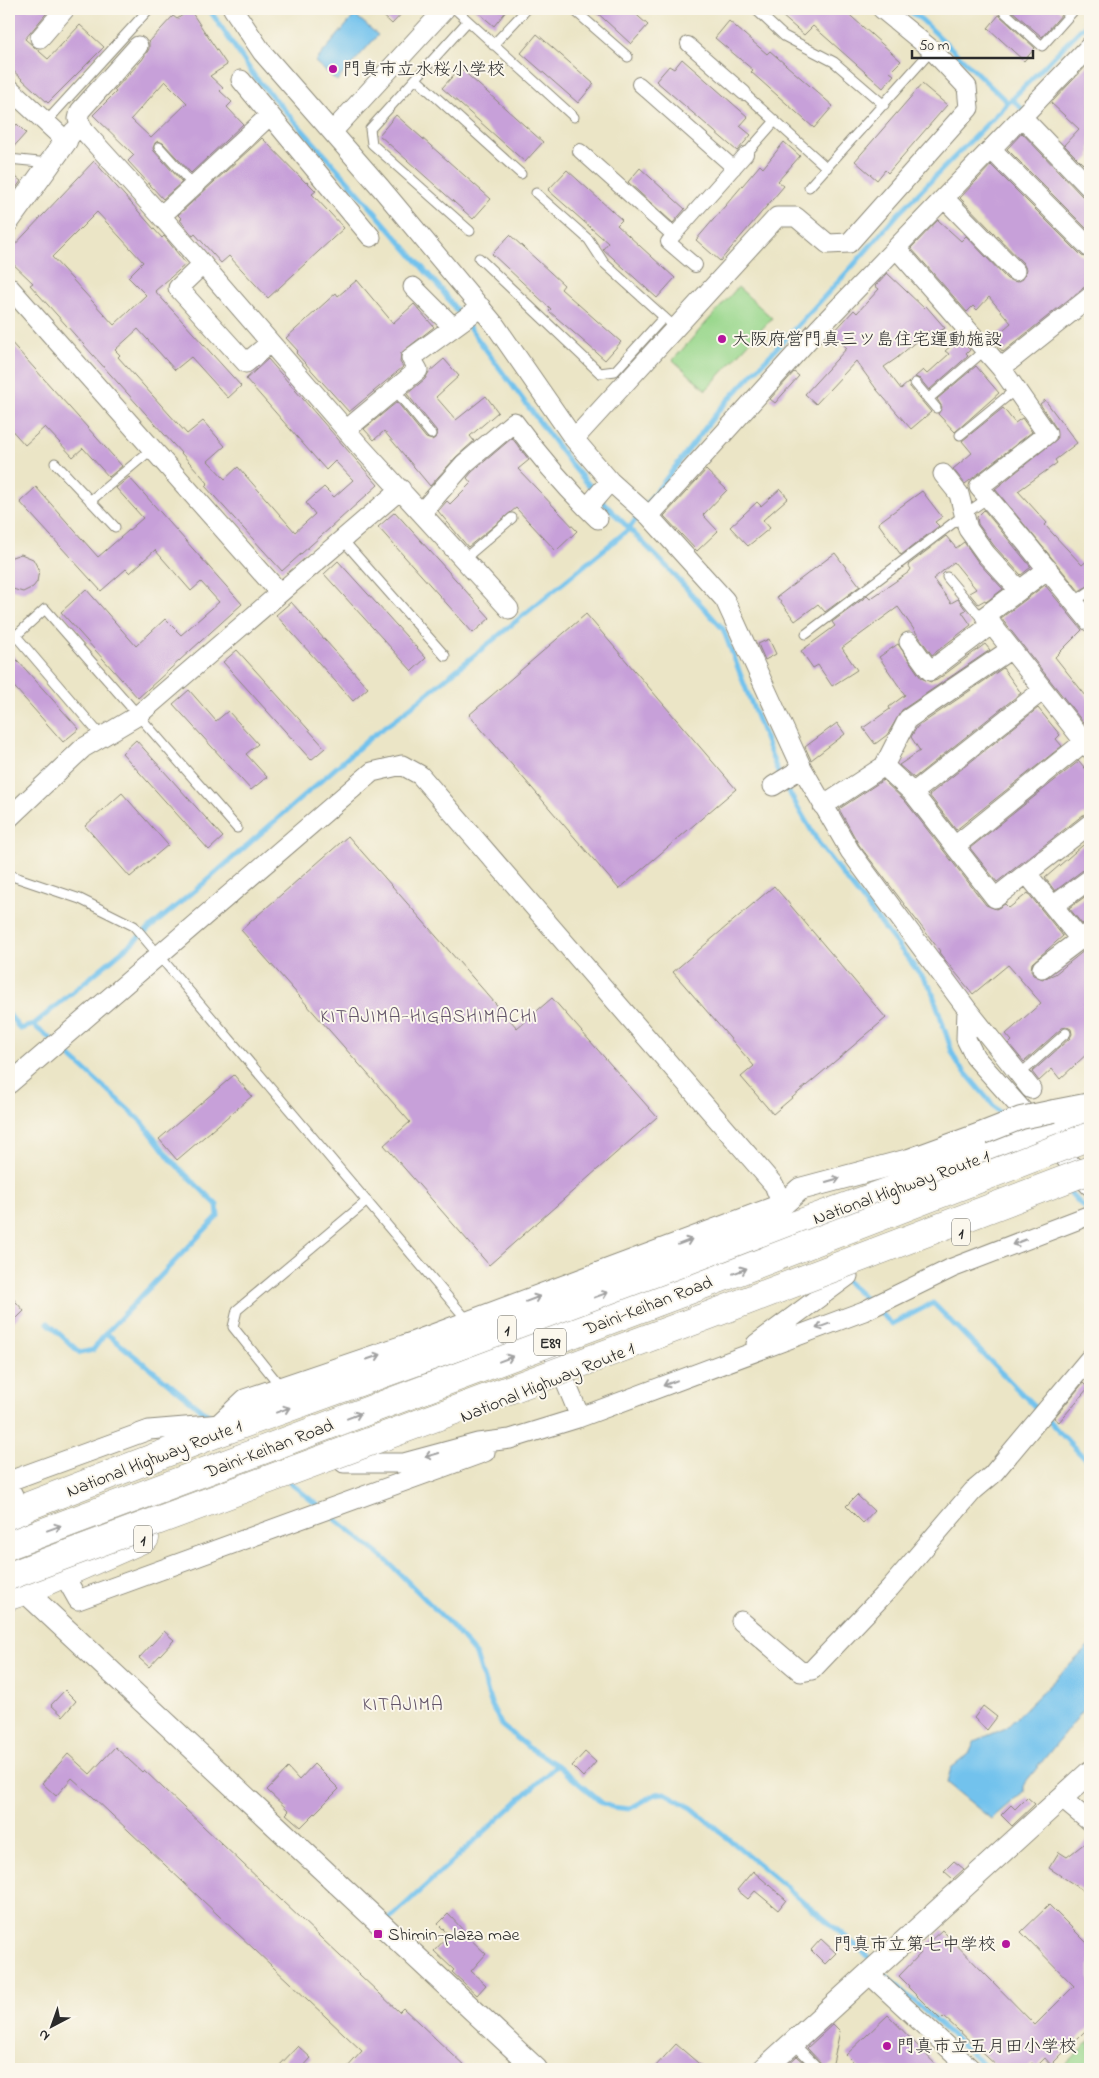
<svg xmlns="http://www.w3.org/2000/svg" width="1099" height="2078" viewBox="0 0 1099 2078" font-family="'Indie Flower','Klee One',sans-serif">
<rect width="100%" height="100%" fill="#fbf7ec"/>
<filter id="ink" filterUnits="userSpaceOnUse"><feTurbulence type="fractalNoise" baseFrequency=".02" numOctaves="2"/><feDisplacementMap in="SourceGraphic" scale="10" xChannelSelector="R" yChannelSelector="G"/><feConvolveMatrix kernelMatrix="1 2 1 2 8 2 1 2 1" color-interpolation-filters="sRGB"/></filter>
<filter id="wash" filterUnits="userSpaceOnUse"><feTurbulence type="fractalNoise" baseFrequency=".0096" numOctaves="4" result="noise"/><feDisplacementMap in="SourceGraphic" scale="20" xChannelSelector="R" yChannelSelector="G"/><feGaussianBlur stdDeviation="1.12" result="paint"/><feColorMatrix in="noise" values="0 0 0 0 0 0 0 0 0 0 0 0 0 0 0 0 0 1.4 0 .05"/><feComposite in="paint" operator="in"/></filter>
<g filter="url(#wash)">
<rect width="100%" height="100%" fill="#ebe5c6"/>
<path fill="#99d78c" stroke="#62815c" d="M738,287L772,318L706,390L673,360Z
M1090,2041V2069H1061Z"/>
<path fill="#72c2ed" stroke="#4e768c" d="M355,15L378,35L337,81L315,62Z
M1090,1645V1702L1024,1784V1791L991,1819L947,1783L951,1768L969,1754L975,1741L1006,1728Z"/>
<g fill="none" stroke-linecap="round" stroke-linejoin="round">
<path stroke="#72c2ed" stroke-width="5" d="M209,9L255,77L349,182L440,288L570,463L595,492
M907,9L922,20L1008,103
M1012,99L1024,111
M600,499L667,567L723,629L779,775L821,847L931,988L952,1052L958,1064L1004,1118
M645,506L719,410L851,268L898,214L1090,20
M9,1014L20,1029L33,1025L204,883L371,737L401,715L629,529L640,513
M33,1025L52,1040
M1066,1188L1087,1211
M846,1281L871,1304
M877,1310L892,1324L933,1303L1039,1411
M48,1323L80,1353L93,1350L106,1333L218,1216L217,1205L172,1161L143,1123L59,1046
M106,1333L213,1419
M1045,1417L1090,1464
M289,1482L321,1508
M328,1513L386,1560L451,1625L476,1655L492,1706L502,1726L528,1747L557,1765L602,1803L612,1807L629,1809L656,1794L665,1793L692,1808L866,1954L873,1962
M386,1922L557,1765
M880,1970L988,2069"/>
</g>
<g id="blocks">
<path fill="#c7a0d9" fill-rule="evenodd" d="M9,9H50L25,39L48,59L80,25L104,47L48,103L9,67Z
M376,9H406L392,24Z
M474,9H508L494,26Z
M593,9H630L648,25L631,44Z
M774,9H843L901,61L890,72L894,75L883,88L813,26L804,35Z
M1010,9H1057L1063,13L1042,37Z
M190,10L227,65L210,76L223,88L220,91L232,102L227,107L243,124L191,173L163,143L158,141L155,143L153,148L154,151L182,182L163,199L128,161L134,155L93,115L116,92L114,90L142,60L149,49V42L173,16L177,19ZM165,81L187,103L151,138L131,119Z
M999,15L1035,48L1024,61L988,28Z
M729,21L767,54L770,51L833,106L814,128L751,72L753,70L715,38Z
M537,34L594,84L578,103L521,53Z
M682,59L748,117L740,126L751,135L737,151L656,81L669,66L674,69Z
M1090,62V157L1083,164L1064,145L1079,129L1051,103Z
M460,68L543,142L525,162L442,88Z
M922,84L947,105L888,173L885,170L877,180L855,161Z
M396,115L491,199L473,219L379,135Z
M17,124L26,133L9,152V133Z
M1022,133L1082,196L1090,201V232L1007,149Z
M262,138L306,183L307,182L316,191L312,194L344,228L268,298L229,256L221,263L195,234L193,236L180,220L182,219L178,215Z
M784,142L800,156L778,181L784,186L720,261L696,240L760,165L763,168Z
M94,161L162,238L164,236L186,264L155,291L241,386L228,398L191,357L175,370L138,329L115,350L120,355L118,357L187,434L203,421L225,446L208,461L225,479L238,467L295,532L315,514L306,503L324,487L334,497L353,480L335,461L326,470L246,379L268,359L378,485L282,571L205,486L208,483L30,285L33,283L9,260V251ZM97,212L143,262L128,277L146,295L114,325L52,257Z
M991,165L1082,256L1090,259V286L1083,288L1003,352L992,339L1011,323L989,297L977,310L973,306L967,312L911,248L938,220L961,241L966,236L1007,279L1017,282L1023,279L1026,269L1023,263L960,198Z
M640,168L685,209L673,223L628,182Z
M567,170L622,220L617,225L675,278L657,298L603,249L608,243L548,190Z
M9,172L21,181L9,198Z
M510,235L564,285L561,289L621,342L605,360L549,311L551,309L492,254Z
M887,273L924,308L926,306L945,328L932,336L928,331L897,358L884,367L901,389L909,382L910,387L931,412L911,429L877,390L856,361L816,404L805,394L847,348L832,334L854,310L857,313L879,289L875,286Z
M357,280L393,323L414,304L434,327L401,353L400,362L403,367L349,412L296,353L298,351L286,338L336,293L338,296Z
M960,338L970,350L966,354L968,356L929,390L920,379L915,377L923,370L927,374L949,354L945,351Z
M9,340L122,466L109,477L83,448L73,457L45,427L25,445L9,427Z
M444,359L459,376L436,397L456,420L486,396L498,412L470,436L474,441L456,457L430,486L384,431L374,440L364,429L397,402L426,438L432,440L435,438L437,433L436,430L407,394L425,379L429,372Z
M976,366L999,393L955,432L938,414L942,407L937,399Z
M794,372L799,376L775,403L770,399Z
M1045,400L1077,443L1055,460L1057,463L1018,491L1047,523L1045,525L1054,535L1082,565L1090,558V585L1079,591L995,489L1057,439L1056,428L1040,404Z
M1003,408L1015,423L1022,418L1032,432L965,484L953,469L972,453L962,441Z
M512,438L529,460L518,469L577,531L556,551L516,508L468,547L438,511L447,501L450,504L471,483L467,478L472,472Z
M706,470L727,490L703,515L718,531L697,551L664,516Z
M129,477L242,604L138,698L61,612L86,589L136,646L165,619L181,635L219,602L201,582L191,591L155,550L130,573L126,569L101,591L20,502L36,487L98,557L143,518L116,488Z
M780,489L788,498L763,520L770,528L748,546L730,527L757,502L761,506Z
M922,491L942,517L935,522L939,526L901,555L878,523Z
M984,510L1031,567L1021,575L995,547L978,524L977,517Z
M395,512L490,618L473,633L378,527Z
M946,536L956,548L964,542L978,562L1003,589L986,602L985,600L978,604L969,593L976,589L954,562L933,579L951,603L958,599L966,610L962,612L971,625L932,655L898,607L842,648L857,670L832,686L818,665L813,668L801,651L835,626L832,622L867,596L870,599L909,572L911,569L908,565Z
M835,553L860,586L825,612L818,604L795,621L777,597Z
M21,554L33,559L39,570L37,582L33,587L23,592L9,588V558Z
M338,561L426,658L412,671L324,574Z
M1045,585L1082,630L1055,657L1090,701V731L1001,618Z
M291,602L368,688L353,701L276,615Z
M586,614L736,789L619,889L469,715Z
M769,639L776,654L765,660L758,644Z
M898,644L921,678L931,682L937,680L985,644L990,650L902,710L887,735L875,744L863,728L890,709L889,707L905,695L879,657Z
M237,650L325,748L311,760L223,662Z
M9,651L79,729L63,742L9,681Z
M1003,668L1021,693L914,778L899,765L920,751L911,737L917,727Z
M189,690L216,721L228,711L258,744L246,754L267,777L251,790L173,704Z
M1038,708L1060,735L1056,739L1062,746L956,830L929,795Z
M837,723L845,734L811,760L805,747Z
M136,740L223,837L209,850L122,753Z
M1079,761L1090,774V813L1083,815L997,882L970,848Z
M883,780L905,801L986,905L996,909L1005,904L1009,908L1028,893L1063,936L1032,963L1031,970L1033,975L1043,979L1055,974L1090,946V1051L1060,1079L1052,1069L1039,1081L1032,1072L1070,1038L1072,1034L1071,1029L1067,1027L1062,1028L1024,1062L1009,1044L1012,1041L1006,1034L1041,1003L1008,965L973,994L941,955L939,952L940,951L859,845L839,809Z
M122,793L168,845L130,877L85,826Z
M348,836L517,1028L552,998L657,1117L489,1265L384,1145L410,1122L241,930Z
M1090,839V868L1083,870L1055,891L1045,878Z
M774,886L886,1018L773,1114L741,1077L754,1066L673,972Z
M1090,893V921L1082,924L1069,908Z
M234,1075L252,1096L177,1160L159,1139Z
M9,1294L24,1311L9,1326Z
M1083,1383L1088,1388L1059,1422L1054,1418Z
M857,1495L874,1511L863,1523L846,1506Z
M164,1631L174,1640L149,1667L139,1658Z
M65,1690L76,1701L63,1716L51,1705Z
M983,1706L997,1717L987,1730L974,1718Z
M115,1747L142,1772L144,1770L399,2012L403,2008L468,2069H346L362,2051L93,1797L72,1778L56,1796L42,1783L68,1754L90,1774Z
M585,1752L596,1762L583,1777L572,1766Z
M314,1764L339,1789L301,1827L286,1814L289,1811L267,1790L288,1768L299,1780Z
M1027,1797L1035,1804L1012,1826L1001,1815L1011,1805L1015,1809Z
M1090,1839V1895L1049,1868L1059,1852L1067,1857Z
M954,1861L964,1869L953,1879L944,1871Z
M753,1871L786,1900L778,1910L755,1891L748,1899L737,1890Z
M1049,1905L1090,1946V2026L1051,2065L1045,2058L1036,2067L1032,2063L1026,2069H1000L944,2017L941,2020L908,1987L909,1986L899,1976L921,1953L919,1951L942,1930L1035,2025L1074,1986L1021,1932Z
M448,1914L464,1931L463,1932L486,1954L471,1971L486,1985L477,1995L452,1972L454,1970L434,1951L449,1935L438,1924Z
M821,1939L836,1953L825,1964L811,1950Z
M888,2015L940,2069H860L846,2055Z
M833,2024L840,2031L833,2063L825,2069L823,2065L807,2048Z
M676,2044L705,2069H653Z
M298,2046L311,2058L301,2069H276Z
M797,2056L807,2065L803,2069H783Z"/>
</g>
</g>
<g filter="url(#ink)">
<use href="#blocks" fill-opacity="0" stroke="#8b8878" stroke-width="1"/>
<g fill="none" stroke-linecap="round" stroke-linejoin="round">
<defs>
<path id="service" d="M455,9L574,117
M573,9L628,57
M755,9L784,36L834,62L884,105
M1001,9L1042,46L1075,9
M467,22L370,129L372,144L470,231
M493,45L527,9
M416,79L521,174
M744,93L827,168
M46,122L149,9
M159,147L193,185
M746,154L775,121
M9,159L49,163
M809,187L932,50
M536,193L589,240L604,263L676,328
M479,258L600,373L615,371L664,317
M915,383L936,408
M395,390L431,434
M928,399L985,350
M960,435L1016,389
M55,463L115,527
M90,501L152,449
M342,539L445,656
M464,559L512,518
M947,577L978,614L985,616
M1074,602L1090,591
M806,634L965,514L988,498
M16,636L102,737
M9,642L45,609L237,828
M9,875L80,899L134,926L468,1321
M1019,1075L1066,1033
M281,1387L233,1327L237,1310L367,1201
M793,2043L819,2069"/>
<path id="pedestrian" d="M688,44L744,93
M639,84L734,168
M580,151L674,235L668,242L695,265
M674,235L746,154"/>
<path id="minor" d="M233,9L262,52L381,188L495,325L574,439L610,481L649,516L725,600L802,768L850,851L967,1009L1031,1089
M40,38L65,9
M138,46L80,111L78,119L84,131L161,216L359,445L509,609
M241,80L371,237
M9,88L66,141L74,131
M1023,118L1090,188
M332,132L445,9
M992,150L1090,248
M945,199L1015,271
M161,216L269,116
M897,249L1001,368L1047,434L979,487L1026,543L1090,622
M203,264L178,288L246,363L270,343
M9,287L279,592
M413,287L453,327
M1001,368L1090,297
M346,430L418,370L411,358L481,307
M574,439L777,217H796L828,244L849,243L969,108L967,87L932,50L882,9
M943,474L959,494L968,529L986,554L1019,590
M587,508L610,481
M422,512L464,464L514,422C541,459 565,487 598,519
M649,516L819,328L1090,46
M1048,569L985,616L1090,749
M909,642L930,671L992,624
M884,766L908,719L1011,649
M773,786L802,768
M913,793L1043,690
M823,806L884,766L913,793L995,898L1090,824
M9,818L83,748L137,716L401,489
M955,846L1084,742
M1027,874L1080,939
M1053,906L1090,879
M1042,968L1090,932
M967,1009L966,1039L975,1057L1090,1186
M9,1084L372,772L402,765L420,775L774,1185L782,1205
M542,1334L546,1335L580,1417
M756,1344L848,1276
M344,1463H404L478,1443L510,1439L578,1418L864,1311L952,1268L1090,1215
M9,1481L149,1430L221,1424
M9,1487L14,1497
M69,1584L78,1600L485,1452
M741,1621L801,1672L812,1670L890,1588L973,1491L992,1475L1090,1358
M1061,1798L1090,1822
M868,1973L971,2069"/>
<path id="tertiary" d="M9,220L66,141
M1054,1111L1090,1104
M211,1433L246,1400L405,1346L782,1205L800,1189L909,1160L983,1133
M13,1580L536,2069
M764,2069L1090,1772"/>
<path id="trunk" d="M9,1516L31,1505L215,1434L1090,1119
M9,1596L24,1591L145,1538"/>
</defs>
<use href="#service" stroke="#8b8878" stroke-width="11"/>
<use href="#pedestrian" stroke="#8b8878" stroke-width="16"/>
<use href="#minor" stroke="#8b8878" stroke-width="21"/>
<use href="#tertiary" stroke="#8b8878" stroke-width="24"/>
<use href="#trunk" stroke="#8b8878" stroke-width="29"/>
<use href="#service" stroke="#fff" stroke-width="9"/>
<use href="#pedestrian" stroke="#fff" stroke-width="14"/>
<use href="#minor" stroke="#fff" stroke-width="19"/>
<use href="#tertiary" stroke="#fff" stroke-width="22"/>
<use href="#trunk" stroke="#fff" stroke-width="28"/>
<defs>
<path id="tertiary-bridge" d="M983,1133L1021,1118L1054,1111"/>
<path id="motorway-bridge" d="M9,1545L695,1288L1090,1136
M9,1576L710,1315L1090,1170"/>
</defs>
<use href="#tertiary-bridge" stroke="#8b8878" stroke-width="24" stroke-linecap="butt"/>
<use href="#motorway-bridge" stroke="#8b8878" stroke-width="29" stroke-linecap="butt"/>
<use href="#tertiary-bridge" stroke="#fff" stroke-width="22"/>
<use href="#motorway-bridge" stroke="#fff" stroke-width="28"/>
</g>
<defs><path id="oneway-shaft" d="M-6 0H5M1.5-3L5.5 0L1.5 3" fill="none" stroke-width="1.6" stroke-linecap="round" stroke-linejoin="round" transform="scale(1.25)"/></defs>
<g stroke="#a0a0a0">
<use href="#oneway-shaft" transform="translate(833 1180) rotate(-16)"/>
<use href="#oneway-shaft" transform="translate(685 1242) rotate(-21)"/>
<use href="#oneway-shaft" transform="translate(1019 1242) rotate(159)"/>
<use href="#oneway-shaft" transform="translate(740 1271) rotate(-21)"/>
<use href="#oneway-shaft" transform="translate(601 1295) rotate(-20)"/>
<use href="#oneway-shaft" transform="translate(533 1299) rotate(-21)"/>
<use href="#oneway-shaft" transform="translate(823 1326) rotate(160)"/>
<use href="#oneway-shaft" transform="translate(374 1357) rotate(-19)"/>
<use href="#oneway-shaft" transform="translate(506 1359) rotate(-21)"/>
<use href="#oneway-shaft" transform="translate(670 1383) rotate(159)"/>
<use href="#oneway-shaft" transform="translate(283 1410) rotate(-20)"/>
<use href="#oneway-shaft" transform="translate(354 1416) rotate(-21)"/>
<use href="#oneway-shaft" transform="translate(432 1455) rotate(164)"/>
<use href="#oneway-shaft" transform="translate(54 1528) rotate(-20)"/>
</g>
</g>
<g fill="#b5179e" stroke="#fbf7ec" stroke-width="2">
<circle cx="333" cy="69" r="5"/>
<circle cx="722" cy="339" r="5"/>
<rect x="373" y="1929" width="10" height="10" rx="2.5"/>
<circle cx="1006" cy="1944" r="5"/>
<circle cx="887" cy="2046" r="5"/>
</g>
<g text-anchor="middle" stroke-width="4" stroke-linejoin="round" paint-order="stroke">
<g fill="#fbf7ec" stroke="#696865" stroke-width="1">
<rect x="952" y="1218.5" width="18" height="27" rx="4"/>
<rect x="498" y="1315.5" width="18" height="27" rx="4"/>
<rect x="534" y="1328.5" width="32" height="27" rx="4"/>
<rect x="134" y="1525.5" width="18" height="27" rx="4"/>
</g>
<g font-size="16" font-weight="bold" fill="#2b2b2b">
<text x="961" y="1238">1</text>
<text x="507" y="1335">1</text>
<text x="550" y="1348">E89</text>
<text x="143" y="1545">1</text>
</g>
<g font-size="18" fill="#2b2b2b" stroke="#fbf7ec" text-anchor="start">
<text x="343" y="75">門真市立水桜小学校</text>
<text x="732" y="345">大阪府営門真三ツ島住宅運動施設</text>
<text x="388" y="1940">Shimin-plaza mae</text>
<text x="996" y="1950" text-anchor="end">門真市立第七中学校</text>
<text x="897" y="2052">門真市立五月田小学校</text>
</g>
<g font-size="18" fill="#2b2b2b" stroke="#fbf7ec">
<text transform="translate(901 1187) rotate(-20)" y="6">National Highway Route 1</text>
<text transform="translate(648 1305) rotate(-21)" y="6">Daini-Keihan Road</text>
<text transform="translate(547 1382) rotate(-22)" y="6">National Highway Route 1</text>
<text transform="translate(269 1448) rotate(-21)" y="6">Daini-Keihan Road</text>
<text transform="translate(154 1458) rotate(-21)" y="6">National Highway Route 1</text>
</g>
<g font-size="19" letter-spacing="1" fill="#625468" stroke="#fbf7ec">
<text x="429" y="1022">KITAJIMA-HIGASHIMACHI</text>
<text x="403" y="1710">KITAJIMA</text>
</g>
</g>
<rect width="1099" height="2078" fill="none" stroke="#fbf7ec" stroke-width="30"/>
<g transform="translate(52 2026) rotate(221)" stroke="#fbf7ec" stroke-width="4" paint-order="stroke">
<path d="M0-4L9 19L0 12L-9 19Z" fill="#2b2b2b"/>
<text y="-8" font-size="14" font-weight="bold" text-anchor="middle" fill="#2b2b2b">N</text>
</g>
<path d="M912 50v8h121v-8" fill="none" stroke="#2b2b2b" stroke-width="2.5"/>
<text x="919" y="50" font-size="15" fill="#2b2b2b" stroke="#fbf7ec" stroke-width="4" paint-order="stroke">50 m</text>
</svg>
